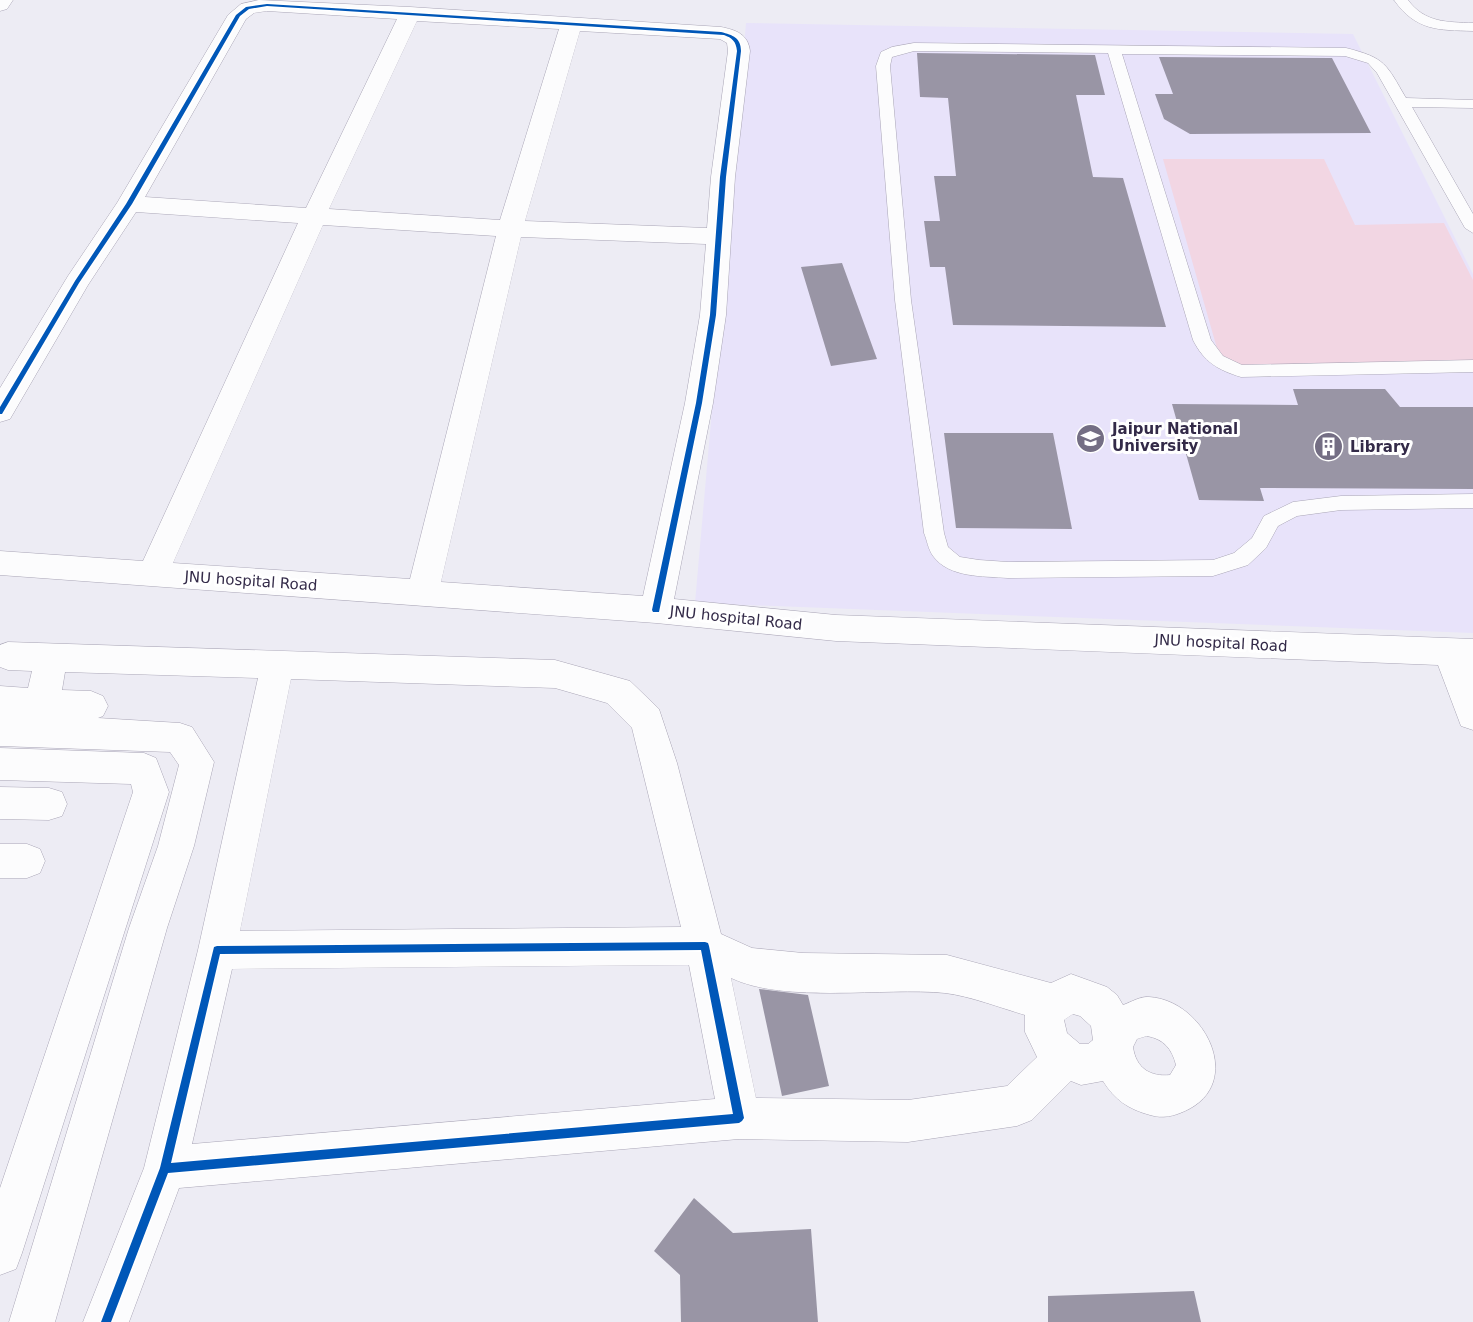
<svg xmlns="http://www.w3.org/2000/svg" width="1473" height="1322" viewBox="0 0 1473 1322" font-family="'DejaVu Sans',sans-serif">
<rect width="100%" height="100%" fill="#edecf4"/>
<path fill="#e8e3fa" d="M746,23L1353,34L1473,274V633L695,603Z"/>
<path fill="#f2d6e3" d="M1163,159H1324L1355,225L1444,223L1473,280V364L1222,366Z"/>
<path fill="#9995a5" d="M917,53L1095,55L1105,95H1076L1093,177L1123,178L1166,327L953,325L945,267H930L924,221H940L934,176H956L948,98L920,97Z
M1159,57L1332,58L1371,133L1190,134L1164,119L1155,94H1173Z
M842,263L877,359L831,366L801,267Z
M1293,389H1385L1400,407H1473V489L1260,488L1264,501L1199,500L1172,404L1298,405Z
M944,433H1053L1072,529L956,528Z
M759,989L808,995L829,1086L782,1096Z
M694,1198L733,1233L811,1229L818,1322H681L680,1275L654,1251Z
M1194,1291L1201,1322H1048V1296Z"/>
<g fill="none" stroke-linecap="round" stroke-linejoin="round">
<defs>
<path id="lane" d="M1394,0H1408C1425,23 1447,22 1473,23V31C1438,30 1416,31 1394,0Z
M914,43L1346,48C1386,58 1386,64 1406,98L1473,100V108L1412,107L1473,214V233L1465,228L1377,73L1368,63L1345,56L1122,54L1211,340L1223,356L1242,365L1473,360V372L1241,377C1218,370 1204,362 1193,340L1108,53L914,51L892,57L890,66L911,300L944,533L948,547L960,557L979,560L1008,562L1213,560L1234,553L1252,538L1264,516L1293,502L1341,496L1473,494V508L1341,510L1297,516L1278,526L1266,548L1248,565L1213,576L1008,578C983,576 949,578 933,556C928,549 927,540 924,533L895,300L876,66L881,52L892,47Z"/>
<path id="street" d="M259,0L410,7L721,27C736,30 748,34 750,51L735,177L726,315L713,403L674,599L836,615L1473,639V730L1461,726L1438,665L836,641L656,623L0,575V551L143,561L298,223L136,212L88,285L10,419L0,422V388L68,276L117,203L228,15L241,4ZM267,11L397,19L306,208L145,197L246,19L254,13ZM417,21L559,29L500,220L329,209ZM580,31L720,39L727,43L728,51L711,177L707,228L525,221ZM323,225L496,236L410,579L173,563ZM521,237L706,244L700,315L685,403L643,596L441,582Z
M8,642L555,660L630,681L659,709L677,763L721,934L752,948L803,953L947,955L1051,983L1071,974L1107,987L1117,995L1123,1005C1131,1002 1141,996 1149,997C1205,1000 1246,1084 1185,1111C1174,1116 1163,1119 1150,1115C1128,1109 1115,1100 1103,1081L1081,1085L1071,1081L1032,1120L1017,1126L908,1142L739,1139L179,1188L129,1322H83L144,1168L198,950L258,678L65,672L62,690L91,691L103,696L108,706L103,716L98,718L180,723L192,727L214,762L194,846L167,928L55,1322H9L129,928L158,846L179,765L170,752L0,746V716H4H0V686L28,688L32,671L8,670L0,667V645ZM291,679L555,688L607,703L632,728L681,927L240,931ZM689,965L715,1099L192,1144L232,969ZM731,978C785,1004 884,987 945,993C970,996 1001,1008 1025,1015V1032L1037,1057L1007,1086L908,1100L756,1098ZM1073,1014L1080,1016L1091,1026L1093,1040L1088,1044H1080L1067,1033L1064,1020ZM1147,1036C1164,1039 1172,1049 1176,1065L1170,1075C1150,1077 1136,1068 1133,1047L1137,1039Z
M0,748L144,753L156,758L169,792L22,1253L16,1269L0,1275V1188L133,792L131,784L0,780Z
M0,787L49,788L62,792L67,804L62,816L49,820L0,819Z
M0,844H27L40,849L45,861L40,873L27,878H0Z"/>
<path id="secondary" d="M0,0H13L7,9L0,11Z"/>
</defs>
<use href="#lane" stroke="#a9a5b6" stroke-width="1"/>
<use href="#street" stroke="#a9a5b6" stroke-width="1"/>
<use href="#secondary" stroke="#a9a5b6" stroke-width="1"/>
<use href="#lane" fill="#fcfcfd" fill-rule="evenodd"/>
<use href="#street" fill="#fcfcfd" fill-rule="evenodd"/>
<use href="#secondary" fill="#fcfcfd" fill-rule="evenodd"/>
<defs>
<path id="cycleway" d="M267,4L721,32C733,35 741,38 741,51L726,177L716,315L702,403L659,612H653L652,610L696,403L710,315L720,177L737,51C736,41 732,38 724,35L267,6L249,9L240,16L132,204L79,283L2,414H0V407L75,281L126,204L236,15L246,7Z
M705,942L708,943L709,946L744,1118L742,1121L739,1123L168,1173L111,1322H101L160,1168L214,947L217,946ZM701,950L733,1114L171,1163L220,954Z"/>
</defs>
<use href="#cycleway" stroke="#fff" stroke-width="3"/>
<use href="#cycleway" fill="#0057b8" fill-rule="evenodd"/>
</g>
<defs>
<symbol id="university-disc" viewBox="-11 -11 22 22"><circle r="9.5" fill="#746e84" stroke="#fff"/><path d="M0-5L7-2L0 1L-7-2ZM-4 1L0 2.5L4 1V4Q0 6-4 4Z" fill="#fff"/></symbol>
<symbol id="building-disc" viewBox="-11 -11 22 22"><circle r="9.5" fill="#746e84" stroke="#fff"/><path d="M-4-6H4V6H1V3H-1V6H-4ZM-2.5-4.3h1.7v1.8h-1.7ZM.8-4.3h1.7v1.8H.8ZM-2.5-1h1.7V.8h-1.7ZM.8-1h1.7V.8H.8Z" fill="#fff"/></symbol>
</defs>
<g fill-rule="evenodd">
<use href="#university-disc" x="1074" y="422" width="33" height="33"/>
<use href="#building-disc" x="1312" y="430" width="33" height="33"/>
</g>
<g text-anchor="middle" stroke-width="6" stroke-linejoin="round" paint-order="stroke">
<g font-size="15" font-weight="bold" fill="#332a48" stroke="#fff" text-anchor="start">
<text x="1112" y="434">Jaipur National<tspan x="1112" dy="17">University</tspan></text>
<text x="1350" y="452">Library</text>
</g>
<g font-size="15" fill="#332a48" stroke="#fff">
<text transform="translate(251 581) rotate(4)" y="5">JNU hospital Road</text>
<text transform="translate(736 618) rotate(6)" y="5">JNU hospital Road</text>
<text transform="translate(1221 643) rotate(3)" y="5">JNU hospital Road</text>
</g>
</g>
</svg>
